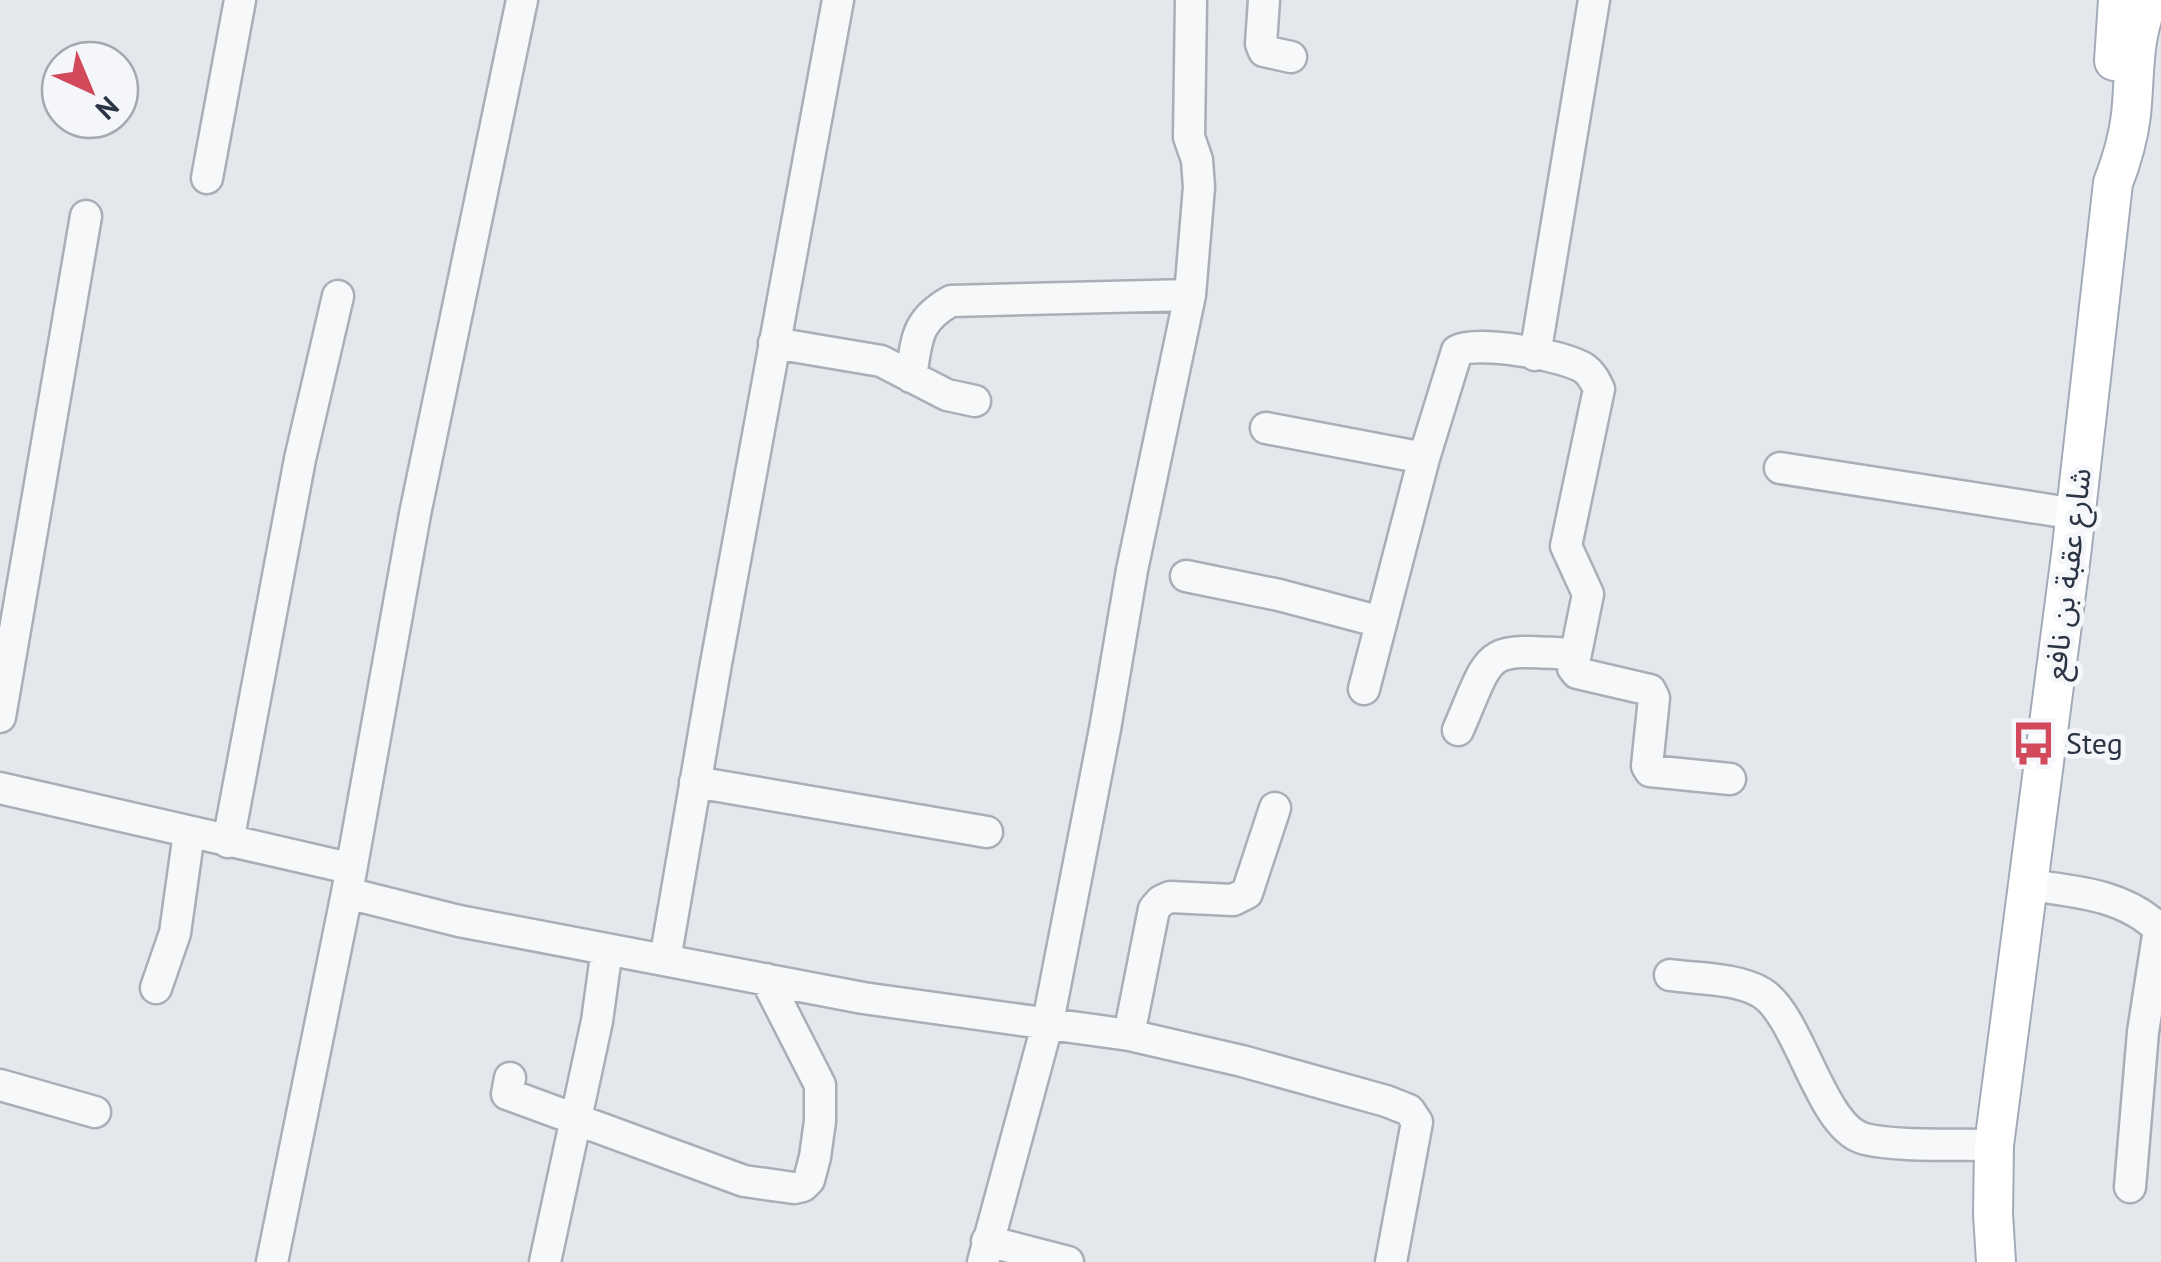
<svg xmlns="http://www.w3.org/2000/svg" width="2161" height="1262" viewBox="0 0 2161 1262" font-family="'PT Sans','Noto Sans Arabic',sans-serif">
<rect width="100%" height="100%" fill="#e4e7ec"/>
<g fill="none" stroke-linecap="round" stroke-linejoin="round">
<defs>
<path id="minor" d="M1264,0L1261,44L1264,51L1291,57
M207,178L240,0
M774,343L881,361L947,395L975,401
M1535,355L1594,0
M911,377C917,340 915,321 951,301L1190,295
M1266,428L1424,458
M1780,468L2076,514
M1186,576L1279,595L1381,622
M1364,689L1424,458L1457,351C1476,340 1566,355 1585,369C1592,374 1595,381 1599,389L1566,546L1588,594L1573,668L1577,673L1650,690L1654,698L1647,766L1650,771L1730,779
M0,717L86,216
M1458,730C1494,647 1482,649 1573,654
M695,782L987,832
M0,788L349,868
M228,842L300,459L338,296
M2028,885C2075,891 2127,895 2161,931
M347,893L459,921L863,998L1129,1035L1242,1061L1386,1101L1409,1110L1417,1122L1391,1262
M665,960L715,669L838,0
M1670,975C1698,979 1738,978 1762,993C1799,1016 1820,1124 1862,1138C1890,1147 1961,1144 1994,1145
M156,988L175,933L189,833
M1129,1035L1154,909L1161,901L1170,897L1233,900L1247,893L1275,808
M510,1078L507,1094L744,1181L794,1188L803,1186L809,1180L815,1157L820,1121V1085L766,979
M0,1085L95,1112
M2130,1187L2143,1032L2159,929
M987,1241L1068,1262
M272,1262L347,893L415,514L522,0
M545,1262L597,1021L607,949
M983,1262L1048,1022L1105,729L1132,570L1190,295L1199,187L1197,160L1189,137L1191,0"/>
<path id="major" d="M2114,61L2118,0
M1996,1262L1993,1214L1994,1145L2071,555L2113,183C2122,160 2128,140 2131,115C2135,78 2132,35 2149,0"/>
</defs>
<use href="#minor" stroke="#a9aeb7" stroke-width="35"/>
<use href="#major" stroke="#a3abb8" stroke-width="42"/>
<use href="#minor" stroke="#f7f8fa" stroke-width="30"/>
<use href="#major" stroke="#fff" stroke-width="38"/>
</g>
<defs>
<symbol id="bus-bare" viewBox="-9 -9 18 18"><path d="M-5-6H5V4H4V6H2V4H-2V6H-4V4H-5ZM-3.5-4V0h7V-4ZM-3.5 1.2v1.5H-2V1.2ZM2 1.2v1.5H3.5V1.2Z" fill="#d1495b" stroke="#f4f6f9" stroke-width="2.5" paint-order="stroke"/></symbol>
</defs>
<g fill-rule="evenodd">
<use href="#bus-bare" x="2002" y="712" width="63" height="63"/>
</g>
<g text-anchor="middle" stroke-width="10" stroke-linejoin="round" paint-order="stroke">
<g font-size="30" fill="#2b3445" stroke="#f4f6f9">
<text transform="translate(2068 574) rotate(-83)" y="10">شارع عقبة بن نافع</text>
</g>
<g font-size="30" fill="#2b3445" stroke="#f4f6f9" text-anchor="start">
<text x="2066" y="754">Steg</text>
</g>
</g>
<g transform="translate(90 90) rotate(136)"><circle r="48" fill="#f4f6f9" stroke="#a4a8b1" stroke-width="2.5"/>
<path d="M0-8L18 38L0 25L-18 38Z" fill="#d1495b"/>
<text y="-15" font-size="28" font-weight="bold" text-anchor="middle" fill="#2b3445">N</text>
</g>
</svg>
